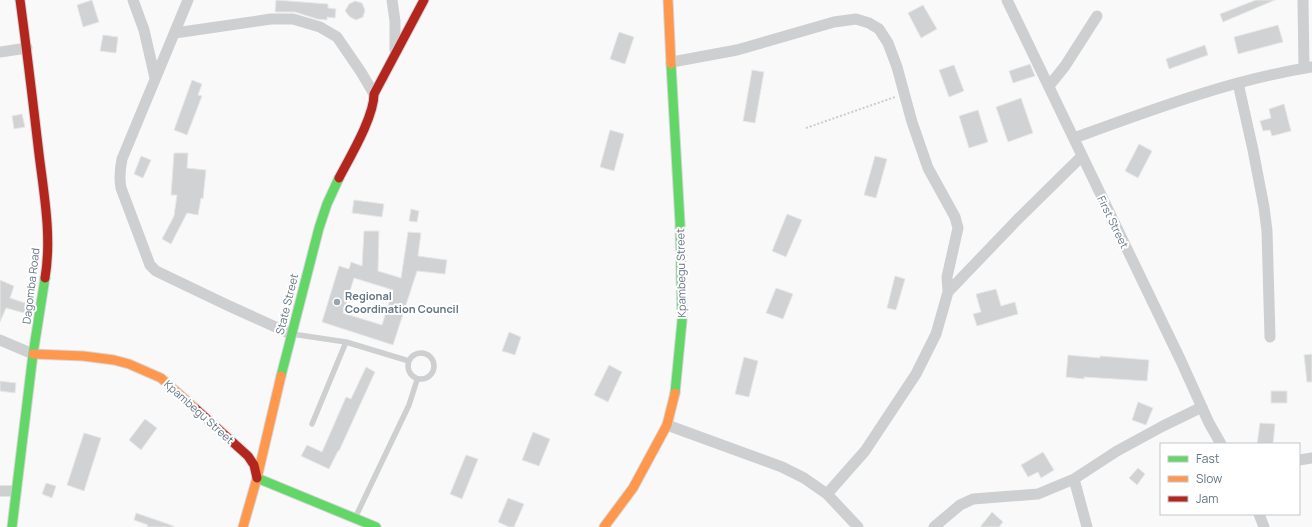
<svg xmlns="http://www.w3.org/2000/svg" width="1312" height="527" viewBox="0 0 1312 527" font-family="Manrope,sans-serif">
<rect width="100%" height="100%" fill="#f9f9f9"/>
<path fill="#d0d2d3" stroke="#e8e8e8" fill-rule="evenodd" d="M92,0L99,22L83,27L77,5Z
M276,0L328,4V8L336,9L335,18L327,17V20L317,19L295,12H275Z
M1256,0H1275L1223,22L1220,14Z
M355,1L362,3L365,10L363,17L356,20L350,17L345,11L349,4Z
M923,5L937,29L921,38L908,13Z
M1278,25L1283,42L1238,54L1234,37Z
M619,32L634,37L625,64L610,59Z
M103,35L118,37L116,53L100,51Z
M1205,45L1208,55L1169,69L1166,59Z
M1030,64L1035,76L1013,83L1009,71Z
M954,65L964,91L949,97L939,70Z
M752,70L764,72L755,123L743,121Z
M192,80L202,84L198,95L202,96L187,135L174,130Z
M1021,98L1033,133L1008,142L996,107Z
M1284,104L1291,131L1272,136L1270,130L1263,131L1260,121L1271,118L1269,109Z
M978,110L988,142L969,148L959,116Z
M22,114L25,127L14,129L12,116Z
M610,130L624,134L614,171L600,167Z
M1139,144L1152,151L1138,178L1125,171Z
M174,153H188L187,168L206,170L203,199L201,198L198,215L187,213L171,244L162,239L174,216L177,195H171Z
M141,156L151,160L143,178L134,174Z
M875,156L887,159L876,198L864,195Z
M354,200L384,204L382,217L352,213Z
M411,209L419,211L417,222L409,221Z
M787,214L802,220L786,257L772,251Z
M364,231H379L378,271L401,278L408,232L421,233L418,256L447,260L445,274L417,271L393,345L322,322L339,266L349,269L351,262L362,266ZM354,278L393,290L382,325L343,313Z
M895,276L905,279L896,310L887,308Z
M0,280L14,286L10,298L31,305L28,314L6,308L0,322Z
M776,288L793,294L783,319L766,313Z
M996,289L1001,306L1015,302L1018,314L977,326L973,314L981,312L976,294Z
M509,332L521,337L515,355L502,351Z
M1312,354V382H1307L1304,355Z
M1068,355L1100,358V356L1149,360L1147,381L1084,377V379L1066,377Z
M744,357L758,361L749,397L735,394Z
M609,365L622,372L608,402L594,395Z
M366,367L375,372L339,451H338L329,469L301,456L307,445L322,452L346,397L351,399Z
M0,381L16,383L15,393L0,391Z
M1271,391H1287V403H1271Z
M1138,402L1153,408L1146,425L1132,420Z
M145,419L157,428L141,450L129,440Z
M1260,423L1275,424L1273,444H1257Z
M533,432L550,439L539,466L522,460Z
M84,433L101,438L84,491L67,485Z
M1043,452L1054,470L1041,478L1038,472L1028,477L1021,465Z
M466,455L478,459L462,499L450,494Z
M1138,468L1145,474L1137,485L1129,478Z
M46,483L56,486L52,498L42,494Z
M508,498L524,504L514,527H509L498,522Z
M992,512L1003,522L999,527H980Z
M136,513L174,526L173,527H147L148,525L134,520Z"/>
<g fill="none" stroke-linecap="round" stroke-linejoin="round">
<defs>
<path id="fast" d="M671,64L680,223L682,321L675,393
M281,376L319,228L327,204L339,178
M257,478L376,527
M12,527L33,354L45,278"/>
<path id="slow" d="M668,0L671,64
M33,354L83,356L114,360L129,364L161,378L196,409
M243,527L257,478L281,376
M604,527L633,488L667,425L675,393"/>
<path id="jam" d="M20,0C27,51 33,103 39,154C44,195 52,237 45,278
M339,178C350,157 374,117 374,94L424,0
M196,409L248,456L254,465L257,478"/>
</defs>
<use href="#fast" stroke="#d5d6d7" stroke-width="11"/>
<use href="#slow" stroke="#d5d6d7" stroke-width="11"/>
<use href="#jam" stroke="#d5d6d7" stroke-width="11"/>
<path stroke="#cbcccd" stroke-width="2" stroke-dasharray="2 2" stroke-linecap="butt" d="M806,128L895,97"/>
<path stroke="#cecfd0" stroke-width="5.5" d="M292,334L346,342L409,361
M408 366a13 13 0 1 1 26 0a13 13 0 1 1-26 0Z
M312,424L346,342
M356,516L409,405L417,380"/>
<path stroke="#cecfd0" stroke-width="11" d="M133,0L144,30L155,78
M188,0L122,159C120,169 119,178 121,188L150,265L156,271L227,305L291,334
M392,0L395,21V50
M1007,0L1181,361L1209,423L1221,444
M1303,0L1304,68
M175,33L271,19H293L320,27L337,37L361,72L374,94
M0,52L27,48
M672,62L737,50L834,22L856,19L869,23L879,29L888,43L897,67L912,122L928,168L955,217L958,228L947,277L948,292
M1238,83L1253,150L1264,207L1267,231L1270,337
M1049,86L1065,66L1097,16
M1074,138C1151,110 1230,80 1312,67
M0,340L33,354
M667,425L782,467L804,478L827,494L858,527
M1299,460L1312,458
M1074,479L1087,527
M0,491H16
M827,494L865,451L916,374L936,334L948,292L1017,220L1082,156
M1259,514L1264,527
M934,527L960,505L973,499L1038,494L1074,479L1117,451L1163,426L1202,407"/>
<use href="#fast" stroke="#63d668" stroke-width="9"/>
<use href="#slow" stroke="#ff974d" stroke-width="9"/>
<use href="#jam" stroke="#b3261e" stroke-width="9"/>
</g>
<circle fill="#99a4ac" stroke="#fff" stroke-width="1.5" cx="337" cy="302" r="4"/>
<g text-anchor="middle" stroke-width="4" stroke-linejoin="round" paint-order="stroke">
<g font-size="11" fill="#657683" stroke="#fff">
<text transform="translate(1113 222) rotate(64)" y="4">First Street</text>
<text transform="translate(681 273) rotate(-91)" y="4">Kpambegu Street</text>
<text transform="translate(31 286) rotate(-83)" y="4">Dagomba Road</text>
<text transform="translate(287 304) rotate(-76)" y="4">State Street</text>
<text transform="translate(199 412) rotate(42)" y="4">Kpambegu Street</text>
</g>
<g font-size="11" font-weight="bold" fill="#657683" stroke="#fff" text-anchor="start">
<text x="345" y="300">Regional<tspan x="345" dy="13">Coordination Council</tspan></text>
</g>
</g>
<rect x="1160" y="443" width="140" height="72" fill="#ffffff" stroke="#c1c8cd"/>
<rect x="1168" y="456" width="20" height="6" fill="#63d668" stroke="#c1c8cd"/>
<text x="1196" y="463" font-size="12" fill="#657683">Fast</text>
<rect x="1168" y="476" width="20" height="6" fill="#ff974d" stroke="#c1c8cd"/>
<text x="1196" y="483" font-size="12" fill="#657683">Slow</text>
<rect x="1168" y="496" width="20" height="6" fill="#b3261e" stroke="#c1c8cd"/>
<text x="1196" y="503" font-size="12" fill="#657683">Jam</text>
</svg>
